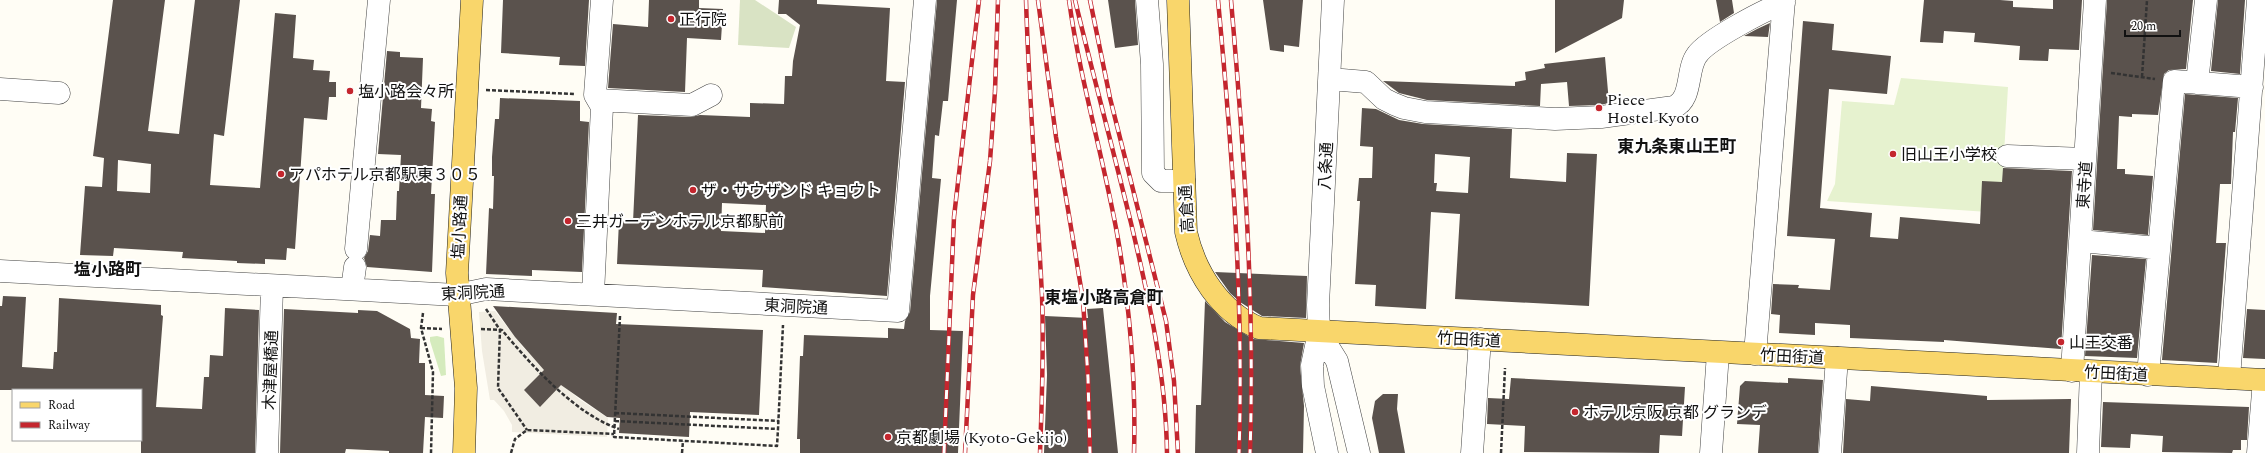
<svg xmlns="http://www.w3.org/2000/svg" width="2265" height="453" viewBox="0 0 2265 453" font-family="Spectral,'Noto Sans JP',serif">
<rect width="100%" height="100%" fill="#fffdf5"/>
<path fill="#d5ebbd" d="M437,336L444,338L446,375L441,376L430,341V337Z"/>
<path fill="#d9e3c4" d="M740,0H755L796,27L789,48L738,45Z"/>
<path fill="#e6f2cf" d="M1901,78L2008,87L2000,221L1988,212L1827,201L1835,184L1842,101L1894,105Z"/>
<path fill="#f1ede2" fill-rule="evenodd" d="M495,311L522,346L545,370L579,399L608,418L607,437L512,432V425L504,411L494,400H490L482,351L479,312ZM537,377L552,394L540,406L524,390Z"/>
<path fill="#5a524d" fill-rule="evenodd" d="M113,0H165L148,131L179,134L195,0H240L224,136L214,134L210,185L260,188L275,13L296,15L293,58L314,60L313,70L330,71L329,82H336V97H329L327,120L304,118L295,249L287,248L286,260L265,259V264L237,263V261L182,258L183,252L114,248L113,256L80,255L85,186L102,187L104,158L93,156ZM118,160L151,164L150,193L117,191Z
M503,0H589L585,66L559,65L560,57L501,53Z
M649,0H699V8L723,9L721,40L687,38L685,92L608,88L613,24L648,27Z
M779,0H817V4L890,8L886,81L905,82L887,296L762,287L763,270L617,264L619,221L633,222L638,115L691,117L700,115L750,117V103L784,104L785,76H792L793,61L800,25L786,14H778ZM722,203L766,205L765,233L721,231Z
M937,0H957L948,101H943L939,136L935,135L932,178L941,179L930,296V330L963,331L958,453H800V439H797L800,356H803L804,335L888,338V328L904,329L905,321L910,312Z
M1108,0H1135L1138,45L1115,48Z
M1263,0H1303L1299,47L1284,45V52L1270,50Z
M1555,0H1624L1622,18L1555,53Z
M1716,0H1732L1734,13L1720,22Z
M1924,0H2000L2013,1V7L2053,9V0H2082L2079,50L2049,49L2048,61L2019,60L2020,46L1974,42L1975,33L1944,31L1943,43L1920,42Z
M2107,0H2193L2186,69L2169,70L2164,74L2158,115L2132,114V117L2119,116L2117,169H2125V174L2153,176L2148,235L2093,230Z
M2218,0H2245L2240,74L2211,71Z
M1803,21L1834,24L1832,50L1891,56L1887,94L1829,89L1820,208L1872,213L1870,237L1898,239L1900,217L1980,224L1982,181L2002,182L2003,168L2072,171L2061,349L1944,340V342L1850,338V325L1815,323V335L1779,333L1780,315L1771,314L1773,284L1799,285L1798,288L1830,290L1835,239L1787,236Z
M1770,23L1768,37L1744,36L1757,29Z
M387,51L400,52V57L423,58L421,108L432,109L431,121L435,122L431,194H435L432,272L367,267L364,258L368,251L370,235L380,236L381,220H396L397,191H399L401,155L378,154Z
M1605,57L1609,103L1600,105L1569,106L1567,82L1541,84L1540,106L1427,100L1399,93L1383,81L1515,86V82L1526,80L1525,72L1545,68L1544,64Z
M2185,94L2238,98L2235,132H2233L2231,184H2220L2216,243H2226L2217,363L2162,360Z
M500,98L580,101V121L589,122L582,272L532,270V276L486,274L489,208L493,209L494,176H492V157L495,119H499Z
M1362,108L1376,109L1399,120L1423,124L1512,129L1510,178L1566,182L1567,153L1597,154L1589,306L1455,299L1460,214L1431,212L1426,309L1375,306L1376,285L1355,284L1360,201H1357L1359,178H1372L1373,147L1360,146ZM1435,154L1470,157L1468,193L1436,191L1437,183H1434Z
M2092,255L2146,259L2137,358L2085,356Z
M1215,272L1307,276L1306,318L1262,316L1240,302L1230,293Z
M3,296L26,297L22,367L53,369L54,352H57L59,298L161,305V315L163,316L156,407L202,409L204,377H209L210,355L223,356L225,308L259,310L255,453H141V390H0V306H2Z
M1205,301L1225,322L1253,339L1304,343L1300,366L1304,406L1303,453H1195L1196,405H1201Z
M493,306L617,313L616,324L763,330L759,415L690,412L689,437L619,433L620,418L607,417L561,385L540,407L524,390L544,370L515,337Z
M1103,308L1118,453H1044L1047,375L1045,316L1088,318L1087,309Z
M284,309L358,313V310L377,311L410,329L411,338L420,339L419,363H425V395L444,396L443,418L425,417L423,453H389V451L346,449L345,453H280Z
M2247,309L2265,310V359L2243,358Z
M1511,378L1685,387L1682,436L1660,435L1659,453L1524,452L1525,426L1487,424L1488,398L1509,399Z
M1788,378L1823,380L1818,453H1758L1760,425L1737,424L1740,386L1745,381L1788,383Z
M1871,386L1987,396V400L2071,399L2069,453H1843L1846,399L1870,401Z
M1383,394H1398L1397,409L1405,453H1379L1372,418L1375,401Z
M2103,402L2249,407L2247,440H2241V450H2233L2232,453L2162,452L2163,436L2131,434L2130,448L2101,447Z"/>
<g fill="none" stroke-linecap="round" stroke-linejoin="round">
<defs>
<path id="minor" d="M1147,0L1152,64L1153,173L1161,181H1184
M1330,79L1366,82L1384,99L1394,104L1404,108L1425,112L1555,119L1601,117L1674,107C1693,99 1686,69 1697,55C1707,40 1766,9 1784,3
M2197,83L2206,0
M0,89L59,93
M598,100L692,105L711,95
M2007,156L2085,159
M2080,241L2158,248
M356,249L379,0
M0,271L457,295L486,289L898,311L925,0
M352,289L355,267
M593,294L602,107L595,95L602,0
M1319,332L1337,361L1359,453
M1755,354L1784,0
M2072,371L2095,0
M2148,375L2174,81L2252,87
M2229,378L2258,0
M267,453L272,287
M1327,453L1313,386L1312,365L1319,332L1318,305L1333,0
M1472,453L1480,339
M1711,453L1718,353
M1830,453L1837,358
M2088,453L2091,372
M2258,453L2264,380"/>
<path id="major" d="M1178,0L1186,232C1195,272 1220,312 1259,328L2265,380
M464,453L466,388L457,273L472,0"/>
</defs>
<use href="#minor" stroke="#444" stroke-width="23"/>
<use href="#major" stroke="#222" stroke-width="23"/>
<path stroke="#333" stroke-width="2.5" stroke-dasharray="4 2" stroke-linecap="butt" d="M2111,73L2155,79
M2142,77L2147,0
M486,90L575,94
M486,309L500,330L498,388L527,430
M423,313L421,328L433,372L431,453
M620,316L614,437L777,446L778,429
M421,328L442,329
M481,329L502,330C531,365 575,414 619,429
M615,413L779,421
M615,421L778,429L783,325
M511,453L515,439L527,430L614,434
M682,453L683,441
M1501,453L1505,368"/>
<use href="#minor" stroke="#fff" stroke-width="22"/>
<use href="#major" stroke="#f9d66b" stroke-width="22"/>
<defs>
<path id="rail" d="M1026,0C1029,99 1037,197 1042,296C1044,348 1042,401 1040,453
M1038,0L1056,137L1083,300L1088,378L1090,453
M1069,0C1080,81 1104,159 1118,239C1130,309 1136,382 1134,453
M1075,0C1093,75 1113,149 1131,223C1149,299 1166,375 1167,453
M1090,0L1110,98L1166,321L1174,381L1178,453
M1218,0C1232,150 1244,302 1239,453
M1231,0C1244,151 1255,301 1250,453
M944,453L954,217L979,0
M965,453L973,295L990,161L995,91L998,0"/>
</defs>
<use href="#rail" stroke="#c4262e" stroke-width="4.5"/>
<use href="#rail" stroke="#fff" stroke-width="3" stroke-dasharray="9" stroke-linecap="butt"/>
</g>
<g fill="#c4262e" stroke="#fff" stroke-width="1.5">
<circle cx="671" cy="19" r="4"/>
<circle cx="350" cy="91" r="4"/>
<circle cx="1599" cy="108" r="4"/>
<circle cx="1893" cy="154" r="4"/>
<circle cx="281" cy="174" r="4"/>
<circle cx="693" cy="190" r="4"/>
<circle cx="568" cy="221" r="4"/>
<circle cx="2061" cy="342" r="4"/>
<circle cx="1575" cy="412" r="4"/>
<circle cx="888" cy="437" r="4"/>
</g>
<g text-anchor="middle" stroke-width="4" stroke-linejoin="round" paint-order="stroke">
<g font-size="16" fill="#111" stroke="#fff" text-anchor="start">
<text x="679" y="25">正行院</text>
<text x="358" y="97">塩小路会々所</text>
<text x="1607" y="105">Piece<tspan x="1607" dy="18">Hostel Kyoto</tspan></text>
<text x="1901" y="160">旧山王小学校</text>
<text x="289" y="180">アパホテル京都駅東３０５</text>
<text x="701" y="196">ザ・サウザンド キョウト</text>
<text x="576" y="227">三井ガーデンホテル京都駅前</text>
<text x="2069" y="348">山王交番</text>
<text x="1583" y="418">ホテル京阪 京都 グランデ</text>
<text x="896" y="443">京都劇場 (Kyoto-Gekijo)</text>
</g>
<g font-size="16" fill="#111" stroke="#fff">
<text transform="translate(1325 166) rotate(-87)" y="6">八条通</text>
<text transform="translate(2084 185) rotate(-86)" y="6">東寺道</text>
<text transform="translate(1186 209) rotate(-93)" y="6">高倉通</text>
<text transform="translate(459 227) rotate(-87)" y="6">塩小路通</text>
<text transform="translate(473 292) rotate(-3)" y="6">東洞院通</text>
<text transform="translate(796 306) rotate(3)" y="6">東洞院通</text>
<text transform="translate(1469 339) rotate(3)" y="6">竹田街道</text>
<text transform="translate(1792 356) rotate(3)" y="6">竹田街道</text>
<text transform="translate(270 370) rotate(-88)" y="6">木津屋橋通</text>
<text transform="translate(2116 373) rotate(3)" y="6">竹田街道</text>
</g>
<g font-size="17" font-weight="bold" fill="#111" stroke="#fff">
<text x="1677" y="152">東九条東山王町</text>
<text x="108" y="275">塩小路町</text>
<text x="1104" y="303">東塩小路高倉町</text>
</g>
</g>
<rect x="12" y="389" width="130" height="52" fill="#ffffff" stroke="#a0a0a0"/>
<rect x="20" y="402" width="20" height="6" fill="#f9d66b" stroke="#a0a0a0"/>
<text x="48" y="409" font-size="12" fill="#111111">Road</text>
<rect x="20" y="422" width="20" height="6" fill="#c4262e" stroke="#a0a0a0"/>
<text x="48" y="429" font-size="12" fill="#111111">Railway</text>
<path d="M2125 30v6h55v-6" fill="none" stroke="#111111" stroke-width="2"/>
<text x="2131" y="30" font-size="12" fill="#111111" stroke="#ffffff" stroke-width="3" paint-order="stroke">20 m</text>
</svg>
